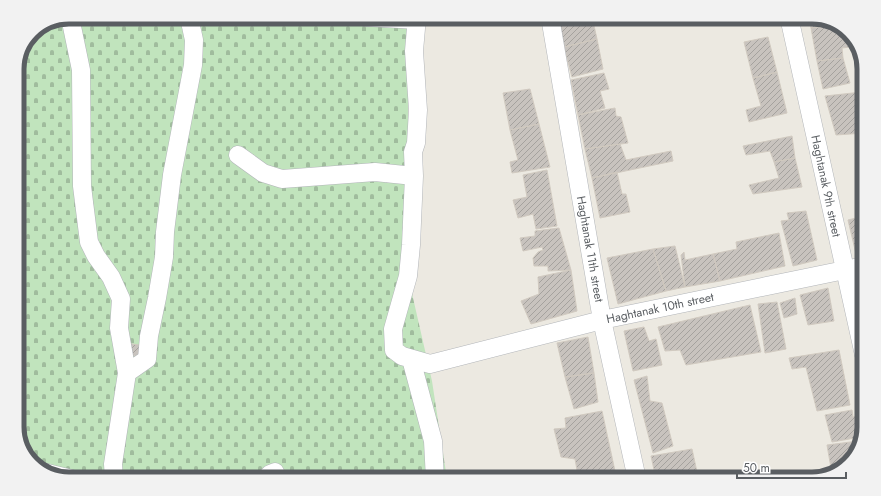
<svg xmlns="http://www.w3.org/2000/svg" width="881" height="496" viewBox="0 0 881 496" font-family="Jost,sans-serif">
<defs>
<pattern id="cemetery-stones" width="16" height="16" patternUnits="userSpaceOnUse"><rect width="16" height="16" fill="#c1e4bd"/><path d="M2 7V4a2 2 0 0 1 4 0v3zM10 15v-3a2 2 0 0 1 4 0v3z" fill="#a0bc9d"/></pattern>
<pattern id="building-hatch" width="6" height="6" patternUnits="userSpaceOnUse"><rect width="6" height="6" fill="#c8c3be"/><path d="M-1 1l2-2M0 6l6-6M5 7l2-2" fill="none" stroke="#a5a29e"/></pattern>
</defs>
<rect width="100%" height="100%" fill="#ece9e1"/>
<path fill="url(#cemetery-stones)" d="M69,17H408V276L432,381L447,479H69C33,469 29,466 17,430V66L32,32Z"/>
<path fill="url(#building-hatch)" stroke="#d1cac0" d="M558,17H592L597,39L564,47Z
M809,17L835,23V25L811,28Z
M838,24L857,43L858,46L842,48L843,58L817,61L811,28Z
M768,37L777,72L753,78L744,42Z
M597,39L603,69L572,77L564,47Z
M843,58L850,83L823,89L817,61Z
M777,72L787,113L749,122L746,110L761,106L753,78Z
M604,73L609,89L600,91L605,108L578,115L571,80Z
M530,89L539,124L510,130L503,93Z
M862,92L864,102V133L836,135L825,96Z
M615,108L616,116L621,117L628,143L585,149L578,115Z
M539,124L550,167L512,173L510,162L518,160L510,130Z
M792,136L795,158L774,162L770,151L746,155L743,146Z
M620,144L626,160L671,151L673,161L592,178L585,149Z
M795,158L802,187L753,194L749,185L779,178L774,162Z
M547,170L557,226L536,229L533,214L518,218L513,200L527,197L523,175Z
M617,172L622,194H626L630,212L600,218L592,178Z
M806,211L817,260L793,266L781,221L789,220L787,213Z
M864,216V252L856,254L848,220Z
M559,228L571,270L548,271V266H534L533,258L538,252L543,250L542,247L523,251L520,238L535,236V231Z
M779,233L785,266L720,281L713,254L737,249L736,242Z
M675,246L685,287L666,291L653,249Z
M653,249L666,291L618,304L607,258Z
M684,252L685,260L713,254L720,281L685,287L681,255Z
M571,270L577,311L531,324L521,301L539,294L538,277Z
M828,288L834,321L808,325L800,295Z
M795,298L797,314L784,318L780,303Z
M777,302L786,349L765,353L758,304Z
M750,305L761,352L686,365L680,350L665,351L658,327Z
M644,327L649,341L656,339L662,365L633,371L624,331Z
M588,337L594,373L565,377L557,343Z
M126,343L139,345L141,356L128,355Z
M839,350L850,405L817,411L806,367L792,369L789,358Z
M594,373L598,402L574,409L565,377Z
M647,376L650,401L662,403L673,446L653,453L634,380Z
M852,410L853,417L863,415L864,427L861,437L832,442L825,415Z
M602,411L615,471L587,479H558V477L577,470L575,459L561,457L554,429L566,428L565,418Z
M858,441L859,445L857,453L838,472L825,476L824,472L831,468L827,445Z
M692,449L697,472L656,479L651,456Z
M615,471L617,479H587Z"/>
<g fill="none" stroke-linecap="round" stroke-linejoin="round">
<defs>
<path id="minor" d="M70,17L81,70L82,186L89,242L96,256L111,277L121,299L119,328L127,373L113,464L114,479
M365,17L417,20
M417,17L414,51L418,110L416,143L413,152L414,176L411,245L408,276L393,329L394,350L402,356L430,364L602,320L864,266
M550,17L602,320L637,479
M789,17L864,355
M238,155L263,173L282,179L375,172L414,176
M411,359L433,441L435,479
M127,373L147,359L149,336L157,298L164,257L165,232L172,175L193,65L194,40L189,17
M43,472L72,479
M265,479L270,474L275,472"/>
</defs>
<use href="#minor" stroke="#b2b5b9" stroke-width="19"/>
<use href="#minor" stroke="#fff" stroke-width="18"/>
</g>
<g text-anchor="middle" stroke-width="3" stroke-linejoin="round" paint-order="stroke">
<g font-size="12" fill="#5a5e62" stroke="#fff">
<text transform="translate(826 186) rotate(78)" y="4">Haghtanak 9th street</text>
<text transform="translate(590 249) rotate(80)" y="4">Haghtanak 11th street</text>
<text transform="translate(660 308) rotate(-12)" y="4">Haghtanak 10th street</text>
</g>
</g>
<path d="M0 0H881V496H0ZM69 24H812A45 45 0 0 1 857 69V427A45 45 0 0 1 812 472H69A45 45 0 0 1 24 427V69A45 45 0 0 1 69 24Z" fill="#f2f2f2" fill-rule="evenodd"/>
<path fill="none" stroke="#5a5e62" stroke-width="5" d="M69 24H812A45 45 0 0 1 857 69V427A45 45 0 0 1 812 472H69A45 45 0 0 1 24 427V69A45 45 0 0 1 69 24Z"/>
<path d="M737 472v6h109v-6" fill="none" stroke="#5a5e62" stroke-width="2"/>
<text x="743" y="472" font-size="12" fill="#5a5e62" stroke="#ffffff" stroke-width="3" paint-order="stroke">50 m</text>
</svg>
